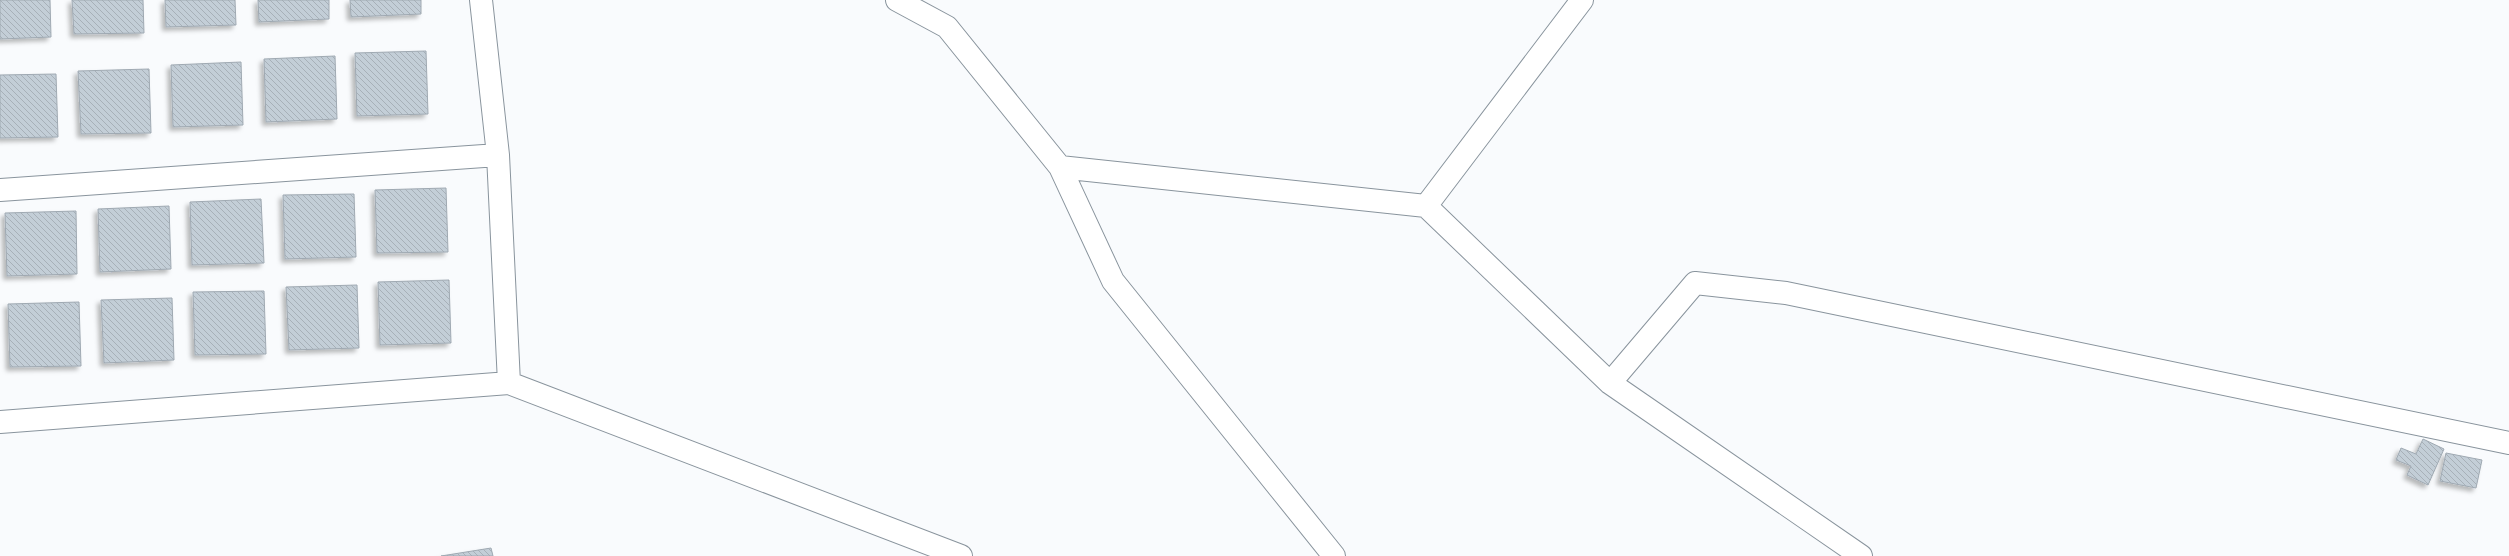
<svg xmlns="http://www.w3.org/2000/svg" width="2509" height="556" viewBox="0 0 2509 556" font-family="Arial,sans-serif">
<defs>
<pattern id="building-back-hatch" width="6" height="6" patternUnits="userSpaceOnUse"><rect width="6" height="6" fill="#c3ced7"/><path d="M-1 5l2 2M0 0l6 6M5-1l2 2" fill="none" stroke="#a7b0b8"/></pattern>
<filter id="shadow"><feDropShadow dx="-3.5" dy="3.5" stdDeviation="2" flood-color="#0004"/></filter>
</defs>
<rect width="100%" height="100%" fill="#f9fbfd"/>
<path fill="url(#building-back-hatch)" stroke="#9fa9b2" filter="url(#shadow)" d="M0,0H50L51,37L0,39Z
M72,0H143L144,33L74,34Z
M165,0H235L236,25L166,27Z
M258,0H329V19L259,22Z
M350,0H421V14L351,17Z
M426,51L428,114L357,116L355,53Z
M335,56L337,119L266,122L264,59Z
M241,62L243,125L173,127L171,65Z
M149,69L151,133L81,134L78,71Z
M56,74L58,137L0,138V75Z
M446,188L448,252L377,253L375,190Z
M354,194L356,257L285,259L283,195Z
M261,199L264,263L192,265L190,202Z
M169,206L171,269L100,272L98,209Z
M76,211L77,274L7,276L5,213Z
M449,280L451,343L380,345L378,282Z
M357,285L359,348L289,350L286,287Z
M264,291L266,354L195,355L193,292Z
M172,298L174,360L104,363L101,300Z
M79,302L81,366L10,367L8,304Z
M2423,439L2444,449L2428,485L2407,475L2411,466L2396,460L2401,448L2416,454Z
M2446,453L2482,460L2476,488L2440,481Z
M491,548L493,556H441Z"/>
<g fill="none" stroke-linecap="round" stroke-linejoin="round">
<defs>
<path id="minor" d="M481,0L498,155L509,383
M897,0L947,27L1060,167L1426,206L1582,0
M1060,167L1113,281L1334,556
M0,190L498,155
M1426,206L1610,383L1861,556
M1610,383L1695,283L1786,293L2509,443
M0,422L509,383L961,556"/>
</defs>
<use href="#minor" stroke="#89949d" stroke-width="24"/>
<use href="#minor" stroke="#fff" stroke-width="22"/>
</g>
</svg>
